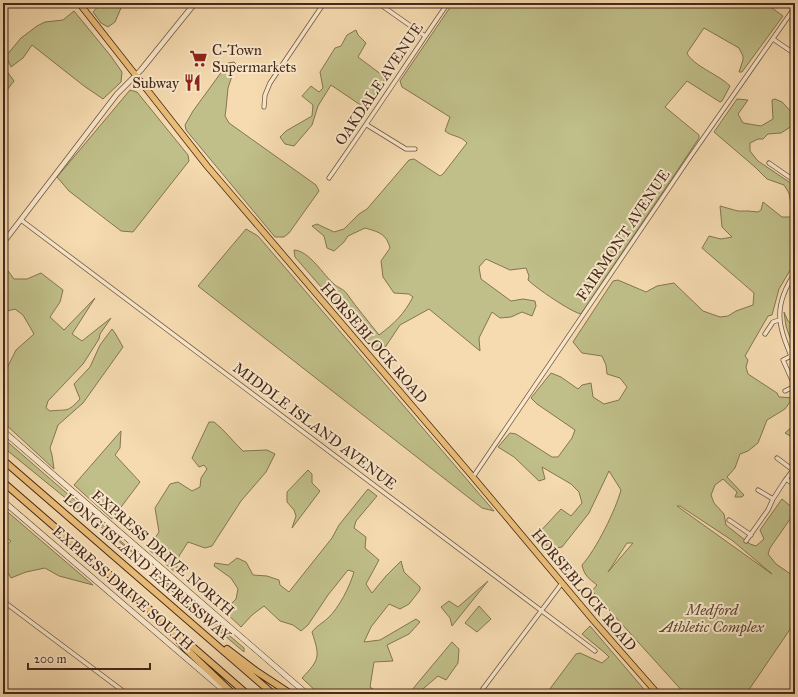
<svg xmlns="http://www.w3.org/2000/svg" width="798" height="697" viewBox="0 0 798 697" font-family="'IM FELL Great Primer',serif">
<rect width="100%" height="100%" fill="#f6dbb0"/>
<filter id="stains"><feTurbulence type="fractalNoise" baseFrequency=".005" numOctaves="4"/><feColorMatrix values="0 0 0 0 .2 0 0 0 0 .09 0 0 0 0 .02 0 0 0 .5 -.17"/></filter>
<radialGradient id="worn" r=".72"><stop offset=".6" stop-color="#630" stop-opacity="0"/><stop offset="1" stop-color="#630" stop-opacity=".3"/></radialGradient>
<path fill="#c0bf89" stroke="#847452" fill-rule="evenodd" d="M101,3H118L121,8L115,22L108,27L101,23L93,12Z
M453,3H765L783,16L742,72H739L743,60V56L739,48L704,28L687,53C693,66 718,74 730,86L722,101L720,102L687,81L665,107L699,135V138L581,314C571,312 536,288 528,280L529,276L526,268L510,270L486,259L479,267L481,279L511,301L523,299L535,301L536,306L532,316L522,312L511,317L500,318L492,312L479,338L480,351L429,309L400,325L382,352H380L374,348L295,257L294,250C310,251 323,275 335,285C339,288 345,290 347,294C357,308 368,321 379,335C395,323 404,314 413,297L409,294L394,293L383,277L381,261L390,248C386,233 378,232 365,228L348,236L344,242L334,251L327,248L324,236L312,226L317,224L334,232L344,229L359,214L367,209L409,160L414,159L440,176L443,174L467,143C460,135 452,137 445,131L450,117L402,87L400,81Z
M74,11L110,55L122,72L121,82L103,99L84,86L32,45L23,58L11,67L6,56L21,38L37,26L45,22L63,20Z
M356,30L358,35L366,43L358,57L386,78L365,108L331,85L318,106L312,125L294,146L285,144L280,137L286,131L312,116L313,105L302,96L311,86L319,92L323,88L320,72L335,48L341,46L347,35Z
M234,62L236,64L228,88L226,109L225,116L229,123L316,185L319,191L289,233L284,237H275L186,130L185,125L193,111L228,63Z
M3,66L14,81L3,95Z
M130,90L137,92L188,155L189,161L133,232L121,231L69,191L57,177Z
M737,99L748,100L738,114L743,123L761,126L773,119L772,100L775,99L782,102L795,116V124L781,133L768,134L763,139H758L750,143V151L758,161L795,186V262L779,289L772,315L768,316L745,356L748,360L746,367L748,374L777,393L779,397L795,398V405L790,402L785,409L767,420L758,443L748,451L740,454L735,468L727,477L744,495L742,497H735L737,492L723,479L715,485L711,495L714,503L724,514L726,525L750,544L756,546L764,539L760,530L782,499L794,509L795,512L770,548L768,554L776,564L795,577V622L746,694H685L592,591L597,585C589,579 584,575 582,565C596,550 616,509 621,490L609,471L589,513L562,547C550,550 544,544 535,537L561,509L571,516L582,503L579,492L571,484L542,467L545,479L539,481L514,457L498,447L510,433L516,434L552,457H558L572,438L575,430L537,404L531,398L551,373L561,377L578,389L582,385L591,383L593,397L604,404L619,400L627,387L620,378L607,374L606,365L602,356L582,353L573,342L613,281L618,280L646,292L657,286L674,283L703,311L720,317L728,316L736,311L753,305L754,293L702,248L709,236L721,239L732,237L722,227L720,206L738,211H748L758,212L761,210L763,202L782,217H793L789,193L784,185L767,179L755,167L714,132ZM677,506H680L733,541L772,574ZM627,543H633L608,572Z
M246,229L258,236L494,511L482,508L198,286Z
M3,264L14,279H27L41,273L63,290L60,302L50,317L64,330L95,298L72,334L82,341L111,318L100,334L99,339L83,364L48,401L46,408L50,411C68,409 67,413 80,399L74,384L90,367L100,345L112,329L115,333L123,347L83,403L58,425L50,448L52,455L54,469L3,422V376L16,350L34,334L23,315L15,309L3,312Z
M784,312L788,321L793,325L795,323V341H791L786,326Z
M209,422H214C225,430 233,442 243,451L267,450L275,454L266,472L241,501L212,546L205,548L188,542L179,556L176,573L148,549L159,532L155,508L170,484L178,482L192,491L200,487L201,478L207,469L204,465L199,467L192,458Z
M795,424V432L792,437L785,433Z
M121,431L120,448L115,455L140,482L112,519L74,485Z
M3,438L78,503L144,562L3,447Z
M308,470L312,474V483L320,491L292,528L296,516L294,510L287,502V492Z
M368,489L377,496L356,521L354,528L366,537L365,548L379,560L366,584L372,593L386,576L401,561L404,572L420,587V590L409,604L400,609L389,604L371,627L364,642L380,640L416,619L420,622L409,634L387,645L393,661L374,662L370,687L380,694H319L302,678C320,659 320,657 312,632C316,626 323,623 328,618C339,608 350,586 354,572L348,570L328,595L308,625L301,631L293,625L280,621L264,606L252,615L241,627L224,611L236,599L238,589L231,578L214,566L215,563L228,565L237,558L246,562L253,575L267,576L279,580L280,585L289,592L332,538L339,525Z
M3,508L93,585L59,576L45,568L26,572L11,578C6,570 0,561 3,551C4,548 8,544 11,541L3,536Z
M157,574L244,648V652L166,586Z
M488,581L452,626L450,618L441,607L449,601L458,607Z
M479,606L491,619L477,632L465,623Z
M590,626L648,694H546L576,654L580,653L602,663L609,657L605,653L582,634Z
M452,642L459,649L458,663L446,680L438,676L417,694H402L411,691Z"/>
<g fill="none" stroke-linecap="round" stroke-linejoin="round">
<defs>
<path id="minor" d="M378,3L425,36
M773,39L795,54
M264,107L265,95L270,83L324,3
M367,125L406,149H415
M769,163L795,181
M329,178C370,120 408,61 448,3
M21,220L595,651
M795,273C770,310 780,329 795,366
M765,334L773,322L779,320
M789,351L795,349
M791,356L783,360L795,387
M785,391L795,386
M777,458L793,470
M473,477L690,157L795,7
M786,479L795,485
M758,490L773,499
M729,520L751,535
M746,541L768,510L773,499L784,482L795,467
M3,601L127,694
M479,694L562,583"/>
<path id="tertiary" d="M3,243L117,94L141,70L195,3"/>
<path id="secondary" d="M3,431L307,694
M3,501L228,694"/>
<path id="primary" d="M79,3L207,166L473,477L593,620L658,694"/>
<path id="motorway" d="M3,460L273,694
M3,482L247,694
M174,634L185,648L233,694
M227,649L256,671L291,694"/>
</defs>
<use href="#minor" stroke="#735540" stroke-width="5"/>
<use href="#tertiary" stroke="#735540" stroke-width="6"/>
<use href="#secondary" stroke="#47281b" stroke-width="6"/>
<use href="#primary" stroke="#47281b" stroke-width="7"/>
<use href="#motorway" stroke="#47281b" stroke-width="8"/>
<use href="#minor" stroke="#f9e8cc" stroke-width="3.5"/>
<use href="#tertiary" stroke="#f9e8cc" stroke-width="4.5"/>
<use href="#secondary" stroke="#f9e8cc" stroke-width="5"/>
<use href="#primary" stroke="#ebbe78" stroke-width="5.5"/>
<use href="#motorway" stroke="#ebbe78" stroke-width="6"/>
</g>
<defs>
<symbol id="supermarket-bare" viewBox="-9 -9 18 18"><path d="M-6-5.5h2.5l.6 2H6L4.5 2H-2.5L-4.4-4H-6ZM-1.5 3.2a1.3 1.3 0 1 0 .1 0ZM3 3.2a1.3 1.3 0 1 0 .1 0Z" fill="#8f2418" stroke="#f9e8cc" stroke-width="2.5" paint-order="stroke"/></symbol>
<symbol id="restaurant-bare" viewBox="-9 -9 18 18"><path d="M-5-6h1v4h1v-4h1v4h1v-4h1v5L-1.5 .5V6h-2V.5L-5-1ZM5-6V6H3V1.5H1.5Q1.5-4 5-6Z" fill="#8f2418" stroke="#f9e8cc" stroke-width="2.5" paint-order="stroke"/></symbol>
</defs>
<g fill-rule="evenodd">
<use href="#supermarket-bare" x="186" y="46" width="25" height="25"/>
<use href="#restaurant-bare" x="180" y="70" width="25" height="25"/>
</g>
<g text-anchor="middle" stroke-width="4" stroke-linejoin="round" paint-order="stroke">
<g font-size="15" fill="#47281b" stroke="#f9e8cc" text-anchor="start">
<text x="212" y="55">C‑Town<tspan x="212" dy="17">Supermarkets</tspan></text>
<text x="179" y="88" text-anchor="end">Subway</text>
</g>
<g font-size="15" fill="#47281b" stroke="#f9e8cc">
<text transform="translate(379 84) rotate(-56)" y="5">OAKDALE AVENUE</text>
<text transform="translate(623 235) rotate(-56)" y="5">FAIRMONT AVENUE</text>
<text transform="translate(374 343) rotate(49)" y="5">HORSEBLOCK ROAD</text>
<text transform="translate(315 426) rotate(37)" y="5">MIDDLE ISLAND AVENUE</text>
<text transform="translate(163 553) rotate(41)" y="5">EXPRESS DRIVE NORTH</text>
<text transform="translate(147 567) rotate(41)" y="5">LONG ISLAND EXPRESSWAY</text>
<text transform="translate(123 588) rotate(41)" y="5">EXPRESS DRIVE SOUTH</text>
<text transform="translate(584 590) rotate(50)" y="5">HORSEBLOCK ROAD</text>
</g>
<g font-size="15" font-style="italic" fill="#5f4631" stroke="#f9e8cc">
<text x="712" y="615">Medford<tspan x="712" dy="17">Athletic Complex</tspan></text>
</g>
</g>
<rect width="798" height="697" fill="none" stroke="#f6dbb0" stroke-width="16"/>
<rect x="4" y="4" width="790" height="689" fill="none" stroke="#47281b" stroke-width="2"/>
<rect x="8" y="8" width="782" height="681" fill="none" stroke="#47281b"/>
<path d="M28 663v6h122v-6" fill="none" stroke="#47281b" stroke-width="2"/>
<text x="34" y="663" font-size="12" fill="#47281b" stroke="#f9e8cc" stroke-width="3" paint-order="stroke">200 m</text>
<rect width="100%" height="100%" filter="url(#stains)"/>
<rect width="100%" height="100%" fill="url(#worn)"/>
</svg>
